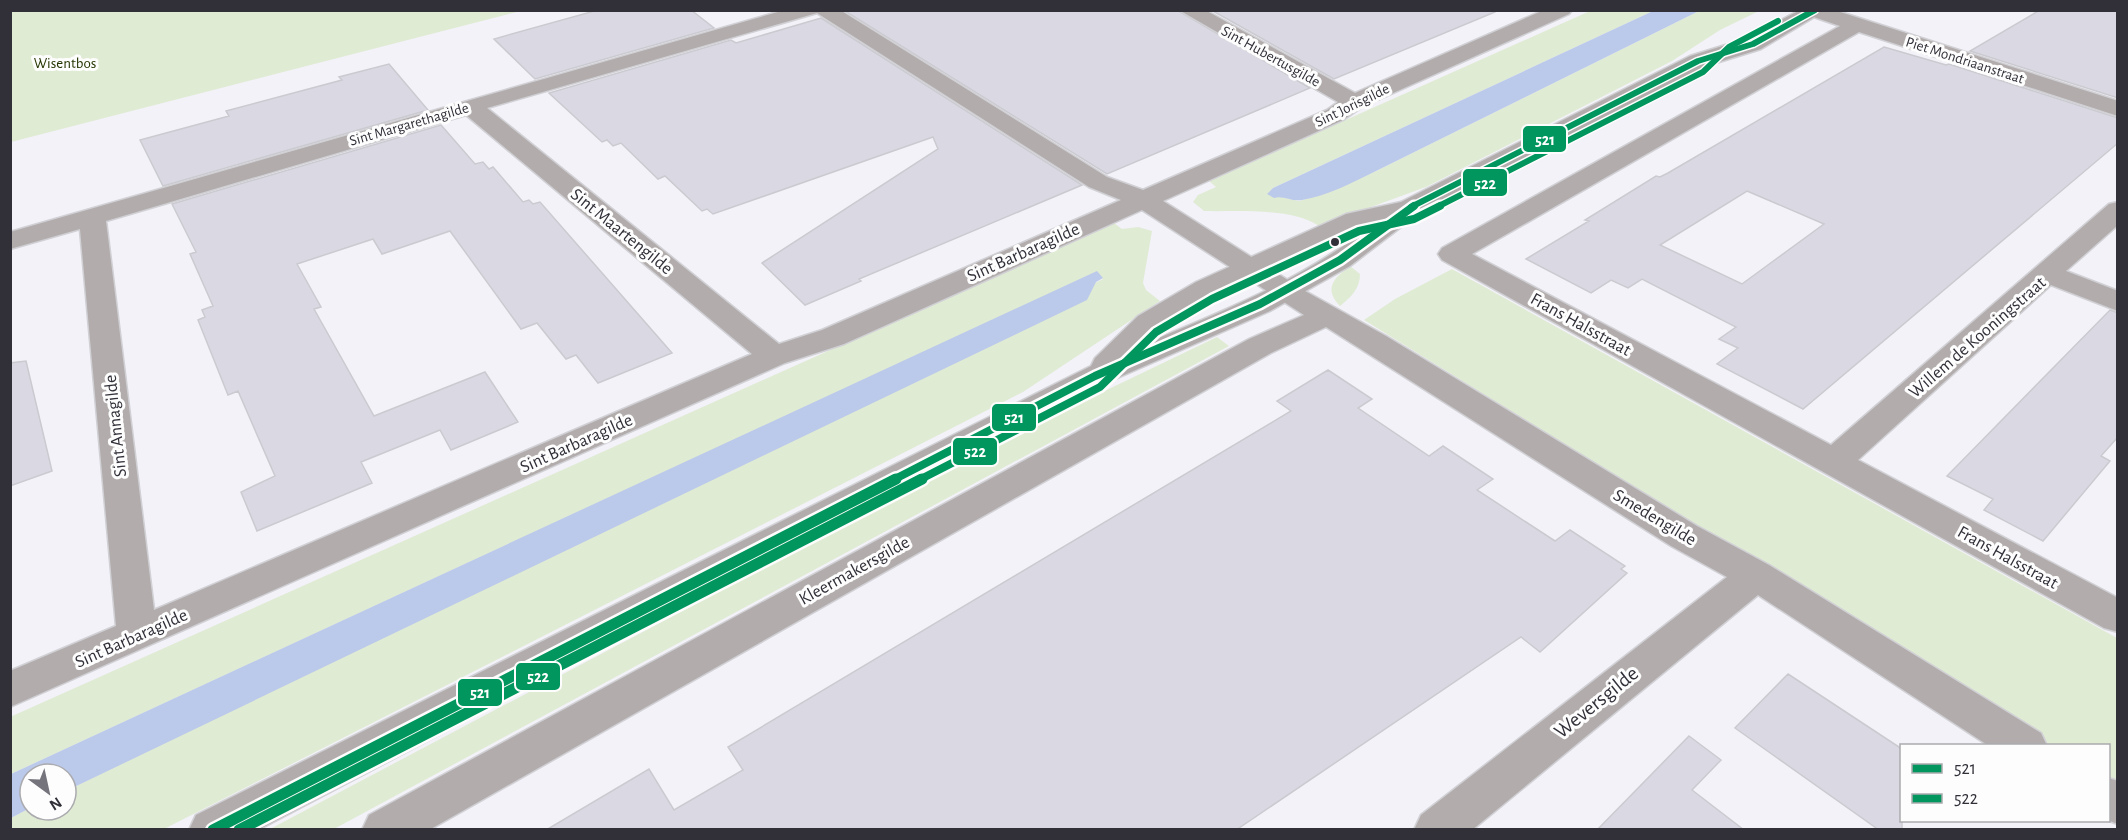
<svg xmlns="http://www.w3.org/2000/svg" width="2128" height="840" viewBox="0 0 2128 840" font-family="'Alegreya Sans',sans-serif">
<rect width="100%" height="100%" fill="#f2f2f8"/>
<path fill="#e0ebd4" d="M11,10H521V11L11,142Z
M1590,11H1653L1273,188L1268,194L1299,201L1327,193L1374,172L1699,11H1759L1720,30L1672,61L1426,187L1319,226C1291,207 1237,212 1204,211L1193,202L1198,195L1216,187L1209,181Z
M1114,223L1122,229L1138,227L1152,231L1143,283L1146,290L1160,301L1023,392L164,829H11V818L30,808L66,810V791L1103,279L1097,272L11,774L10,717Z
M1350,266L1360,274C1360,289 1351,297 1340,306C1323,288 1334,278 1350,266Z
M1452,269L2117,638V787L2109,782L2108,746L2050,745L1364,320L1395,299Z
M1217,337L1229,346L334,829H270L1036,424Z"/>
<path fill="#bbc9ea" d="M1653,11H1699L1374,172C1351,183 1327,196 1302,200C1292,202 1283,195 1274,198L1267,194L1273,188Z
M1097,271L1103,278L1096,282L1087,300L66,791V774H30V808L11,818V774Z"/>
<path fill="#dad9e3" stroke="#cacad0" stroke-width="1.5" fill-rule="evenodd" d="M598,10H691L714,28L535,79L494,39Z
M1177,10L1310,88L1107,174L845,11Z
M1211,10H1495V12L1334,79Z
M2040,10H2118V98L1970,51Z
M821,18L1082,185L859,279L861,281L805,305L762,263L938,149L933,137L713,214L707,209L702,211L665,176L658,179L621,143L613,146L607,140L602,142L549,93L731,40L736,43Z
M1884,47L1946,65L1949,64L2118,118V143L1803,409L1717,364L1738,348L1719,339L1736,327L1642,279L1628,288L1611,280L1591,293L1526,259L1589,221L1585,220L1656,176L1660,177L1668,173ZM1747,191L1824,224L1742,284L1660,245Z
M389,64L428,110L163,186L140,140L229,116L226,111L342,80L339,77Z
M441,125L475,164L483,162L489,169L493,167L523,202L529,200L533,204L540,202L672,353L598,383L576,355L566,359L537,323L521,329L450,231L382,254L373,239L297,264L321,307L314,309L374,416L485,372L518,422L451,450L440,430L361,462L372,483L257,531L241,492L275,476L238,391L228,395L198,320L205,317L202,310L213,306L190,254L196,252L172,204Z
M2110,310L2118,313V437L2101,456L2110,461L2043,541L1984,510L1993,499L1947,476Z
M26,361L52,471L10,486V363Z
M1328,370L1372,399L1358,408L1429,456L1443,446L1493,479L1477,490L1555,541L1570,530L1625,566L1621,569L1627,573L1540,652L1521,637L1236,830H546L649,769L674,810L743,770L728,747L1291,411L1277,401Z
M1788,674L1902,749V830H1879L1735,728Z
M1689,736L1721,760L1692,790L1744,830H1597Z"/>
<g fill="none" stroke-linecap="round" stroke-linejoin="round">
<defs>
<path id="minor" d="M785,10H840L1107,177L1143,190L1327,110L1338,102L1179,10H1205L1355,93L1544,10H1572L1569,14L1362,107L1343,120L1163,201L1305,291L1386,336L1697,526L1769,565L2041,733L2047,746H1989L1758,595L1472,830H1414L1421,815L1727,577L1671,546L1326,327L1271,353L429,830H362L369,815L1249,339L1304,315L1142,210L844,344L785,363L10,707V671L116,626L80,229L10,249V232ZM817,13L1089,187L1121,200L822,330L779,344L487,108ZM466,115L752,354L154,610L106,221Z
M1802,10H1834L2118,101V116L1859,32L1472,254L1831,445L2109,204L2118,202V225L2066,271L2118,291V311L2051,285L1858,460L2118,598V632L2104,628L1442,260L1438,254L1442,248L1840,26L1805,14Z
M2108,778L2118,781V824L2107,820Z"/>
<path id="tertiary" d="M1800,10H1826L1761,49L1706,66L1418,214L1350,266L1270,311L1106,383L258,830H189L196,815L1091,366L1095,358L1138,316L1196,282L1346,214L1401,202L1690,56L1745,39ZM1373,224C1306,278 1222,312 1144,344L1160,328L1216,294Z"/>
</defs>
<use href="#minor" stroke="#d0d0d5" stroke-width="3"/>
<use href="#tertiary" stroke="#d0d0d5" stroke-width="3"/>
<use href="#minor" fill="#b2adac" fill-rule="evenodd"/>
<use href="#tertiary" fill="#b2adac" fill-rule="evenodd"/>
<defs>
<path id="bus-1-far2" d="M1411,207L1698,61L1753,44L1815,10"/>
<path id="bus-1-far1" d="M893,480L1095,376L1260,304L1340,260L1414,206"/>
<path id="bus-1" d="M213,830L896,479"/>
<path id="bus-2-far2" d="M1437,207L1703,72L1729,47L1778,21"/>
<path id="bus-2-far1" d="M919,480L1100,387L1156,332L1212,299L1359,231L1414,219L1440,206"/>
<path id="bus-2" d="M239,830L922,479"/>
</defs>
<use href="#bus-1-far2" stroke="#fdfdfd" stroke-width="9"/>
<use href="#bus-1-far1" stroke="#fdfdfd" stroke-width="13"/>
<use href="#bus-1" stroke="#fdfdfd" stroke-width="16"/>
<use href="#bus-2-far2" stroke="#fdfdfd" stroke-width="9"/>
<use href="#bus-2-far1" stroke="#fdfdfd" stroke-width="13"/>
<use href="#bus-2" stroke="#fdfdfd" stroke-width="16"/>
<use href="#bus-1-far2" stroke="#00965e" stroke-width="6"/>
<use href="#bus-1-far1" stroke="#00965e" stroke-width="8"/>
<use href="#bus-1" stroke="#00965e" stroke-width="11"/>
<use href="#bus-2-far2" stroke="#00965e" stroke-width="6"/>
<use href="#bus-2-far1" stroke="#00965e" stroke-width="8"/>
<use href="#bus-2" stroke="#00965e" stroke-width="11"/>
</g>
<circle fill="#313039" stroke="#fdfdfd" stroke-width="2" cx="1335" cy="242" r="5"/>
<g text-anchor="middle" stroke-width="6" stroke-linejoin="round" paint-order="stroke">
<g font-size="15" fill="#313039" stroke="#fdfdfd">
<text transform="translate(1271 56) rotate(29)" y="5">Sint Hubertusgilde</text>
<text transform="translate(1965 60) rotate(18)" y="5">Piet Mondriaanstraat</text>
<text transform="translate(1352 105) rotate(-26)" y="5">Sint Jorisgilde</text>
<text transform="translate(409 124) rotate(-16)" y="5">Sint Margarethagilde</text>
</g>
<g font-size="15" fill="#243501" stroke="#fdfdfd">
<text x="65" y="68">Wisentbos</text>
</g>
<g font-size="18" fill="#313039" stroke="#fdfdfd">
<text transform="translate(622 231) rotate(39)" y="6">Sint Maartengilde</text>
<text transform="translate(1023 252) rotate(-24)" y="6">Sint Barbaragilde</text>
<text transform="translate(1581 324) rotate(29)" y="6">Frans Halsstraat</text>
<text transform="translate(1977 337) rotate(-41)" y="6">Willem de Kooningstraat</text>
<text transform="translate(115 426) rotate(-96)" y="6">Sint Annagilde</text>
<text transform="translate(576 443) rotate(-24)" y="6">Sint Barbaragilde</text>
<text transform="translate(1655 517) rotate(31)" y="6">Smedengilde</text>
<text transform="translate(2008 557) rotate(29)" y="6">Frans Halsstraat</text>
<text transform="translate(854 570) rotate(-29)" y="6">Kleermakersgilde</text>
<text transform="translate(131 638) rotate(-24)" y="6">Sint Barbaragilde</text>
</g>
<g font-size="21" fill="#313039" stroke="#fdfdfd">
<text transform="translate(1596 702) rotate(-39)" y="7">Weversgilde</text>
</g>
</g>
<g stroke="#fdfdfd" stroke-width="2">
<rect x="1522" y="125" width="45" height="28" rx="6" fill="#00965e"/>
<rect x="1462" y="168" width="46" height="29" rx="6" fill="#00965e"/>
<rect x="991" y="403" width="46" height="29" rx="6" fill="#00965e"/>
<rect x="952" y="437" width="46" height="29" rx="6" fill="#00965e"/>
<rect x="515" y="662" width="46" height="29" rx="6" fill="#00965e"/>
<rect x="457" y="678" width="46" height="29" rx="6" fill="#00965e"/>
</g>
<g font-size="16" text-anchor="middle" font-weight="bold" fill="#fff">
<text x="1545" y="145">521</text>
<text x="1485" y="189">522</text>
<text x="1014" y="423">521</text>
<text x="975" y="457">522</text>
<text x="538" y="682">522</text>
<text x="480" y="698">521</text>
</g>
<rect width="2128" height="840" fill="none" stroke="#313039" stroke-width="24"/>
<rect x="1900" y="744" width="210" height="78" fill="#fdfdfd" stroke="#ababaf" stroke-width="1.5"/>
<rect x="1912" y="764" width="30" height="9" fill="#00965e" stroke="#ababaf" stroke-width="1.5"/>
<text x="1954" y="774" font-size="18" fill="#313039">521</text>
<rect x="1912" y="794" width="30" height="9" fill="#00965e" stroke="#ababaf" stroke-width="1.5"/>
<text x="1954" y="804" font-size="18" fill="#313039">522</text>
<g transform="translate(48 792) rotate(147)"><circle r="28" fill="#fdfdfd" stroke="#ababaf" stroke-width="1.5"/>
<path d="M0-4.5L10 22L0 15L-10 22Z" fill="#75747c"/>
<text y="-9" font-size="16" font-weight="bold" text-anchor="middle" fill="#313039">N</text>
</g>
</svg>
